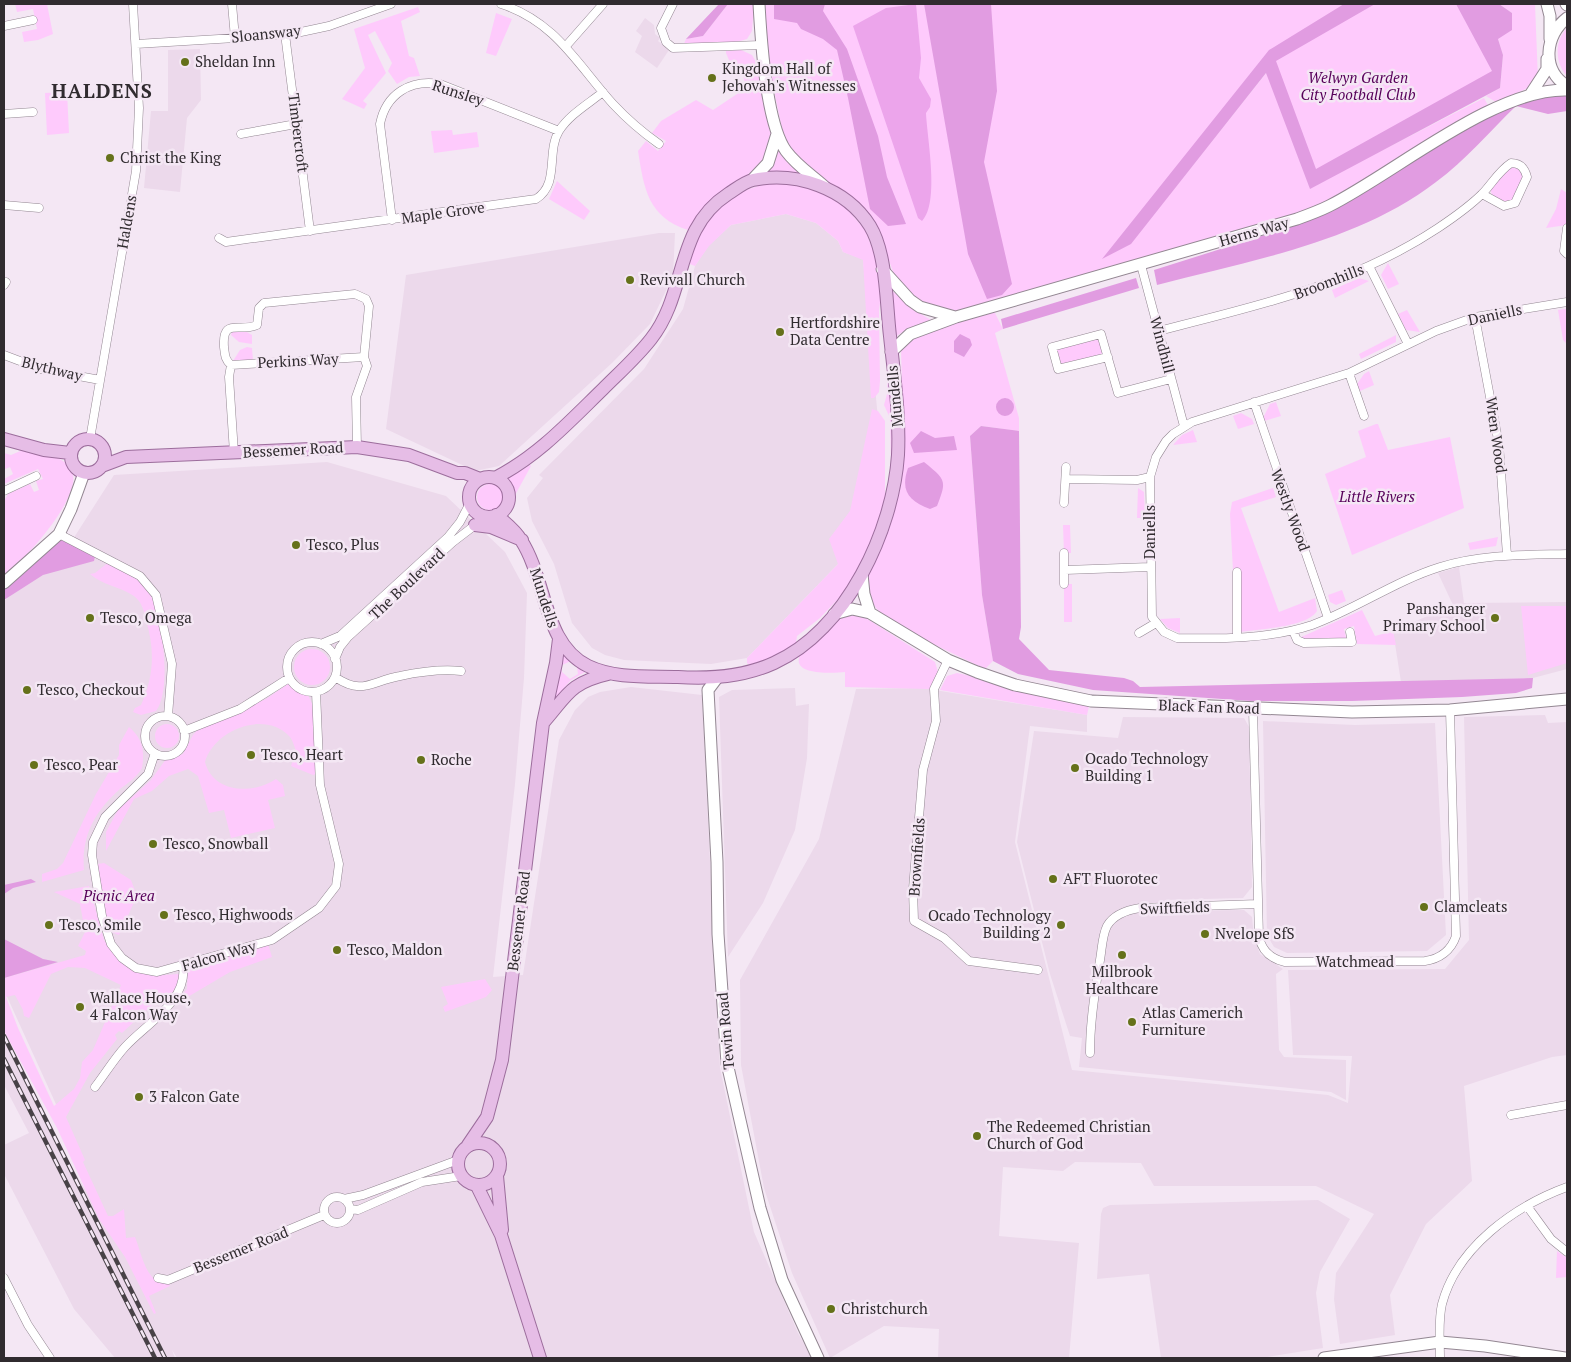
<svg xmlns="http://www.w3.org/2000/svg" width="1571" height="1362" viewBox="0 0 1571 1362" font-family="'PT Serif',serif">
<rect width="100%" height="100%" fill="#f4e7f4"/>
<path fill="#ecd9eb" d="M645,18L654,25L655,34L660,38L658,41L669,50L657,68L635,52L642,36L636,31Z
M200,49L201,100L187,118L180,192L144,188L151,111H168V50Z
M786,214L816,223L838,241L843,252L863,259L878,419L838,564L747,658L711,664L624,660L605,655L592,648L572,623L554,564L532,521L527,498L543,478L539,475L644,369L683,309L695,266L708,246L731,225Z
M659,233H675L673,276L650,324L612,363L499,466L475,471L386,429L406,275Z
M327,462L446,496L505,552L527,593L524,678L515,784L493,977L523,975L559,740L575,710L588,697L600,692L631,687L702,695L720,1068L754,1232L798,1333L812,1358H177L172,1350L175,1358H115L74,1309L4,1174V1145L29,1133L4,1085V1032L60,1147L126,1258L4,990V601L66,550L114,475Z
M1459,567L1464,603L1567,602V669L1533,678L1401,682L1393,631L1453,605L1438,573Z
M795,688L796,706L809,704L807,758L795,830L763,903L728,957L719,697L732,690Z
M923,688L1087,715V732L1030,726L1015,842L1072,1070L1328,1095L1348,1103L1352,1056L1293,1055L1288,970L1445,969L1469,940L1464,717L1545,715L1548,723L1567,722V1055L1552,1057L1464,1086L1472,1181L1426,1224L1390,1295L1395,1335L1340,1344L1334,1299L1336,1273L1374,1214L1316,1186H1154L1141,1163L1075,1162L1063,1171L1003,1167L999,1236L1079,1243L1069,1358H938L939,1329L884,1326L830,1358L792,1273L764,1188L741,1065L740,980L819,839L856,689Z
M1123,717L1244,718L1249,727L1252,887L1243,898L1165,900L1166,911L1244,910L1252,917L1254,938L1260,954L1283,969L1276,974L1279,1050L1284,1057L1346,1060V1100L1331,1092L1079,1067L1082,1038L1070,1036L1050,974L1017,842L1034,731L1118,738Z
M1263,721L1355,725L1435,723L1446,935L1427,951L1287,953L1274,947L1267,935Z
M1318,1200L1350,1219L1320,1272L1316,1293L1323,1348L1261,1358H1161L1149,1274L1097,1279L1101,1214L1103,1208L1110,1205Z"/>
<path fill="#fecafc" fill-rule="evenodd" d="M15,4H47L53,34L38,40L24,42L22,32L37,29L33,9L17,12Z
M728,4H754L752,31L747,39L737,42L683,46L686,39L703,36Z
M763,4H1348L1270,53L1131,243L1267,72L1310,188L1320,183L1272,59L1371,4H1457L1494,71L1379,152L1484,98L1491,111L1326,202L1293,216L956,312L922,305L896,280L878,230L846,194L803,165L785,144L768,61Z
M1499,4H1535L1538,80L1528,88L1496,102L1486,96L1500,88L1503,55L1498,39L1512,13Z
M418,7L420,12L401,21L409,56L414,58L420,76L409,77L397,84L388,71L392,63L375,31L368,35L386,73L363,101L367,104L364,109L342,99L365,68L354,29Z
M496,13L512,19L496,56L486,53Z
M1567,28V76C1555,63 1554,41 1567,28Z
M741,50L752,55L755,60L772,130C773,170 733,184 707,205C699,212 693,221 688,230C648,217 644,189 638,151L646,141L658,151L666,141L652,133L661,121L696,100L713,110L746,88L743,75L734,72L726,53V51Z
M67,92L69,133L47,135L45,93Z
M452,130L453,135L477,132L479,147L434,153L431,131Z
M778,150L800,172L799,174L766,173Z
M1516,166L1525,175L1513,201L1504,203L1492,195L1490,188L1510,167Z
M557,181L590,211L584,220L549,199Z
M780,182L812,187L843,204L865,230L877,260L881,293L879,311L880,381L879,392L874,398H871L863,260L843,252L838,241L816,223L786,214L731,225L709,246L695,266L687,263C701,215 731,187 780,182Z
M1561,189L1567,193V225L1546,228L1556,209Z
M1388,263L1399,284L1388,289L1381,275Z
M1359,278L1369,281L1335,298L1332,290Z
M894,292L909,307L931,320L907,329L895,337L891,293Z
M1565,309L1567,310V344L1563,340L1558,310Z
M1407,310L1420,332L1406,330L1398,314Z
M994,311L1003,329L995,333L1019,418V431L981,426L970,436L982,595L993,661L985,669L931,643L883,616L871,602L866,585L903,426L901,349L908,338Z
M245,331L252,335V344L239,342L231,335L232,332Z
M1396,335V342L1361,359L1359,354Z
M1096,337L1100,339L1103,351L1101,355L1064,364L1059,362L1056,351L1058,347Z
M247,347L252,348L253,360L233,361L240,350Z
M1369,371L1374,385L1360,391L1357,384L1364,374Z
M888,372L894,437L891,464L890,418L884,405L887,394Z
M1276,402L1281,416L1264,421L1263,418L1270,404Z
M872,409L878,411L885,421V501L874,539L850,583L840,597L820,618L797,636L796,643L783,653L751,666L747,663V658L838,564L829,539L850,511Z
M1241,413L1252,419L1254,424L1238,429L1233,416Z
M1376,424H1378L1388,450L1450,437L1464,508L1352,555L1325,474L1366,457L1358,431Z
M1193,430L1197,442L1173,445L1182,435Z
M25,449C41,453 65,455 72,472C83,495 24,563 4,574V501L8,494L30,484L34,492L39,490L36,481L43,479L38,469L4,484V479L13,474L10,467L5,469L4,453L11,455Z
M530,465L531,466L514,497L508,478Z
M477 497a13 13 0 1 1 26 0a13 13 0 1 1-26 0Z
M1138,488L1144,492L1145,518H1137Z
M1273,488L1276,497L1241,508L1279,612L1315,598L1317,611C1308,627 1259,629 1241,632L1239,570L1233,571L1230,514L1232,502Z
M1063,525H1070L1071,553H1064Z
M1498,537L1496,546L1470,550L1468,543Z
M109,562C122,569 138,575 147,588C162,611 173,689 156,711L141,715L133,712L135,708L141,705C154,676 155,650 146,620C144,611 142,602 134,596C121,587 102,585 90,574L95,573Z
M1064,584H1072V622H1064Z
M1342,590L1346,601L1336,605L1330,602L1328,595Z
M1521,606H1567V663L1528,675Z
M1362,610L1375,636L1393,631L1396,645L1357,644L1354,626L1344,629L1347,642L1306,641L1299,638Z
M858,613L935,662L938,672L930,689L845,687V672C833,673 788,676 801,653C818,638 834,616 858,613Z
M1180,618V633L1168,628L1160,619Z
M294 667a18 18 0 1 1 36 0a18 18 0 1 1-36 0Z
M562,652L587,671L571,680L552,702ZM571,661L577,667L578,674L570,679L562,672V665Z
M957,673L1090,702L1087,715L940,690L947,676Z
M288,684L308,695L313,706L316,774L313,775L291,766L296,751C294,746 293,740 289,736C264,710 214,730 205,762C213,793 253,795 276,779L283,785L285,796L268,800L275,828L231,838L224,810L209,813L198,776L188,769L169,776L152,791L134,799L106,851V832L118,810L151,780L166,759L183,754L193,735L199,728L266,699Z
M155 736a12 12 0 1 1 24 0a12 12 0 1 1-24 0Z
M129,727C142,738 145,750 142,768C137,777 128,783 120,789C95,811 81,836 84,870L42,882V874L57,869L63,863L96,794L119,755V745Z
M104,863L131,880L137,896L119,935L109,931L100,890L98,864Z
M89,886L104,940L115,955L137,972L153,976L178,974L181,976L180,982L171,995L164,994L122,1033L119,1031L115,1035L117,1039L90,1073L66,1117L85,1160L83,1162L108,1216H113L124,1209L126,1238L135,1237C142,1254 146,1286 169,1283L170,1286L149,1296L156,1313L154,1314L125,1257L99,1219L57,1128L4,1031V978L85,955L86,951L78,946L85,932L80,904L54,892ZM68,967L85,968L121,985L93,1050L82,1062L80,1078L74,1089L54,1106L18,1028L6,997L15,995L23,1010L24,1016L29,1018L51,974Z
M268,944L272,957L230,972L186,998L182,995L187,989L188,968Z
M485,979L492,990L486,997L445,1012L443,1007L448,1004L441,987Z
M1557,1251L1567,1258V1277L1556,1278Z"/>
<path fill="#e19ce1" d="M719,4H728L703,36L686,39Z
M774,4H825L823,11L847,49L878,136L887,177L906,224L888,226L870,209L848,98L837,50L823,39L801,29L797,23L774,19Z
M924,4H991L997,91L984,162L1012,284L1002,295L987,299L968,254Z
M1344,4H1375L1276,61L1316,169L1492,71L1456,4H1499L1512,13V30L1498,39L1503,55L1500,88L1310,189L1266,73L1131,244L1102,259L1269,50Z
M1567,90V111L1548,114L1516,106C1490,131 1465,161 1436,182C1356,243 1251,260 1157,285L1154,270L1300,224L1333,211L1364,193L1452,132L1491,111Z
M1136,278L1139,288L1003,329L1001,319Z
M960,334L970,339L972,345L964,357L954,352V341Z
M996 407a9 9 0 1 1 18 0a9 9 0 1 1-18 0Z
M981,426L1019,431L1021,627L1019,639L1049,670L1124,678L1133,681L1140,687L1533,678L1532,688L1516,693L1462,697L1352,701H1251L1093,690L1018,674L993,661L982,595L970,436Z
M921,431L935,438L954,436L957,450L914,453L910,443Z
M924,462C946,480 947,480 937,506L930,509C909,501 900,491 908,468Z
M61,537L95,556L94,561L43,575L4,600V585L21,575Z
M31,879L36,882L13,888L4,894V885Z
M4,939L43,959L58,962L4,978Z"/>
<path fill="#eca5eb" d="M916,4L921,58L919,78L931,99L930,107L926,113C927,138 940,203 922,221L918,218L853,26L886,8Z"/>
<g fill="none" stroke-linecap="round" stroke-linejoin="round">
<defs>
<path id="street" d="M232,4L235,38
M501,4C556,22 577,64 613,104C627,119 642,132 659,144
M673,4L661,28L666,42L673,48L761,45
M4,26L33,20
M285,34L310,231
M136,44L268,36L301,32L329,26L391,4
M566,46L603,4
M4,114L33,112
M241,134L296,124
M4,205L39,208
M392,220L380,124C386,94 410,79 440,84L559,131
M1567,228L1564,251L1567,254
M219,238L226,242L233,241L536,199C560,184 546,152 559,131C569,115 588,104 603,92
M1141,265L1184,426
M1369,266L1408,344
M4,285L6,282
M1567,302L1475,317L1436,331L1349,373L1192,422L1173,434L1166,441L1156,457L1150,477L1152,617L1164,632L1177,638C1221,639 1270,639 1312,625C1356,609 1395,581 1440,567C1481,554 1524,555 1567,554
M1475,317L1499,445L1507,555
M1158,331C1257,306 1352,285 1438,228C1453,218 1470,206 1483,193C1493,182 1499,171 1511,163C1521,163 1525,169 1527,177L1515,203L1504,206L1482,194
M4,355L41,369L100,380
M1108,357L1058,369L1052,347L1101,334L1118,393L1171,379
M231,365L364,357
M1349,373L1364,416
M1254,402L1328,618
M90,439L136,171L139,108L133,4
M234,453L229,377L231,365C225,360 225,355 224,347C222,317 239,333 257,325L259,308L264,303L355,294L366,299L369,306L364,357L367,366L356,397L357,447
M1066,479L1137,480L1150,477
M4,491L36,476
M1064,503L1066,467
M59,534L140,576L156,595L172,664L168,716
M1065,570L1150,567
M1064,584V553
M1293,631L1297,640L1304,643L1352,642L1350,632
M1139,633L1156,623
M1237,637V572
M287 667a25 25 0 1 1 50 0a25 25 0 1 1-50 0Z
M321,644L340,636L448,537L460,522L470,503
M335,659L340,647L348,637L453,542L487,516
M948,660L934,689L936,721L923,770L913,889L914,921L944,938L969,961L1038,970
M335,677C363,696 371,681 400,676C419,672 441,669 461,671
M1253,709L1259,937C1262,951 1271,959 1285,962L1425,961C1439,959 1451,951 1456,936L1450,710
M145 736a20 20 0 1 1 40 0a20 20 0 1 1-40 0Z
M184,731L240,709L289,678
M155,753L148,774L105,817L93,842L92,855L102,916L111,944L122,958L136,968L157,972L272,940L319,908L336,886L339,864L320,785L316,692
M1090,1053C1090,1022 1095,991 1100,960C1102,949 1102,936 1107,926C1114,914 1127,910 1140,908L1258,904
M95,1087C105,1074 114,1059 125,1047C146,1024 188,1001 183,966
M1511,1115L1567,1105
M324 1210a13 13 0 1 1 26 0a13 13 0 1 1-26 0Z
M344,1199L363,1195L458,1160
M1527,1206L1551,1239L1567,1252
M350,1209L358,1210L422,1182L461,1176
M4,1278L28,1325L50,1358
M158,1278L168,1280L324,1215
M1440,1358C1440,1341 1438,1321 1442,1304C1457,1247 1515,1206 1567,1187"/>
<path id="secondary" d="M759,4C761,40 766,123 786,151C797,166 813,176 826,188
M1547,4L1550,16V39
M1566,4L1567,5
M1567,18C1545,35 1541,70 1567,86
M1530,95L1547,69V59
M752,180L768,163L777,134
M882,269L910,300L920,307L955,317
M891,352L910,334L956,317L1297,219C1308,215 1319,211 1329,206C1395,173 1494,88 1567,90
M862,574L864,594L870,613
M4,583L59,534L71,509L84,473
M834,614L852,609L870,613L948,660L977,672L1015,685L1091,701L1352,712L1450,710L1567,699
M717,678L708,690L717,862L718,934L727,1063L760,1208L782,1280L818,1358
M1324,1358L1440,1342L1485,1346L1565,1358"/>
<path id="primary" d="M71 456a17 17 0 1 1 34 0a17 17 0 1 1-34 0Z
M4,439L44,450L70,453
M102,466L126,457L357,447L409,455L457,473H465L480,479
M469 497a20 20 0 1 1 40 0a20 20 0 1 1-40 0Z
M495,478C538,456 569,422 603,389C619,373 637,357 651,339C688,292 674,229 728,194C736,189 744,182 753,180C796,171 846,188 870,226C887,254 886,303 890,336C894,375 900,415 898,455C893,530 847,630 774,663C743,677 711,679 678,677C649,676 615,679 588,666C543,644 547,580 521,540C515,530 505,522 496,515
M475,525L491,527L522,540
M543,723C567,696 569,683 608,674
M458 1164a21 21 0 1 1 42 0a21 21 0 1 1-42 0Z
M468,1145L487,1117L502,1060L543,723L556,663L559,639
M497,1176L502,1230
M477,1186L501,1235L540,1358"/>
</defs>
<use href="#street" stroke="#938792" stroke-width="9"/>
<use href="#secondary" stroke="#938792" stroke-width="13"/>
<use href="#primary" stroke="#9c6d9c" stroke-width="14"/>
<use href="#street" stroke="#fff" stroke-width="8"/>
<use href="#secondary" stroke="#fff" stroke-width="11"/>
<use href="#primary" stroke="#e6bde6" stroke-width="12"/>
<defs>
<path id="rail" d="M4,1036L165,1358
M4,1059L155,1358"/>
</defs>
<use href="#rail" stroke="#484247" stroke-width="4.5"/>
<use href="#rail" stroke="#f4e7f4" stroke-width="2.5" stroke-dasharray="8" stroke-linecap="butt"/>
</g>
<g fill="#65711a" stroke="#f4e7f4" stroke-width="2">
<circle cx="185" cy="62" r="5"/>
<circle cx="712" cy="78" r="5"/>
<circle cx="110" cy="158" r="5"/>
<circle cx="630" cy="280" r="5"/>
<circle cx="780" cy="332" r="5"/>
<circle cx="296" cy="545" r="5"/>
<circle cx="90" cy="618" r="5"/>
<circle cx="1495" cy="618" r="5"/>
<circle cx="27" cy="690" r="5"/>
<circle cx="251" cy="755" r="5"/>
<circle cx="421" cy="760" r="5"/>
<circle cx="34" cy="765" r="5"/>
<circle cx="1075" cy="768" r="5"/>
<circle cx="153" cy="844" r="5"/>
<circle cx="1053" cy="879" r="5"/>
<circle cx="1424" cy="907" r="5"/>
<circle cx="164" cy="915" r="5"/>
<circle cx="49" cy="925" r="5"/>
<circle cx="1061" cy="925" r="5"/>
<circle cx="1205" cy="934" r="5"/>
<circle cx="337" cy="950" r="5"/>
<circle cx="1122" cy="955" r="5"/>
<circle cx="80" cy="1007" r="5"/>
<circle cx="1132" cy="1022" r="5"/>
<circle cx="139" cy="1097" r="5"/>
<circle cx="977" cy="1136" r="5"/>
<circle cx="831" cy="1309" r="5"/>
</g>
<g text-anchor="middle" stroke-width="5" stroke-linejoin="round" paint-order="stroke">
<g font-size="15" fill="#302b2f" stroke="#f4e7f4">
<text transform="translate(266 34) rotate(-6)" y="5">Sloansway</text>
<text transform="translate(458 93) rotate(18)" y="5">Runsley</text>
<text transform="translate(298 133) rotate(83)" y="5">Timbercroft</text>
<text transform="translate(443 213) rotate(-8)" y="5">Maple Grove</text>
<text transform="translate(127 222) rotate(-80)" y="5">Haldens</text>
<text transform="translate(1254 232) rotate(-16)" y="5">Herns Way</text>
<text transform="translate(1329 282) rotate(-21)" y="5">Broomhills</text>
<text transform="translate(1495 315) rotate(-12)" y="5">Daniells</text>
<text transform="translate(1162 345) rotate(75)" y="5">Windhill</text>
<text transform="translate(298 361) rotate(-3)" y="5">Perkins Way</text>
<text transform="translate(52 369) rotate(14)" y="5">Blythway</text>
<text transform="translate(895 396) rotate(-95)" y="5">Mundells</text>
<text transform="translate(1496 435) rotate(82)" y="5">Wren Wood</text>
<text transform="translate(293 450) rotate(-3)" y="5">Bessemer Road</text>
<text transform="translate(1290 510) rotate(70)" y="5">Westly Wood</text>
<text transform="translate(1150 532) rotate(-90)" y="5">Daniells</text>
<text transform="translate(407 584) rotate(-43)" y="5">The Boulevard</text>
<text transform="translate(544 598) rotate(72)" y="5">Mundells</text>
<text transform="translate(1209 707) rotate(2)" y="5">Black Fan Road</text>
<text transform="translate(917 857) rotate(-86)" y="5">Brownfields</text>
<text transform="translate(1175 908) rotate(-2)" y="5">Swiftfields</text>
<text transform="translate(519 921) rotate(-83)" y="5">Bessemer Road</text>
<text transform="translate(219 956) rotate(-16)" y="5">Falcon Way</text>
<text x="1355" y="967">Watchmead</text>
<text transform="translate(726 1031) rotate(-95)" y="5">Tewin Road</text>
<text transform="translate(241 1250) rotate(-22)" y="5">Bessemer Road</text>
</g>
<g font-size="15" fill="#302b2f" stroke="#f4e7f4" text-anchor="start">
<text x="195" y="67">Sheldan Inn</text>
<text x="722" y="74">Kingdom Hall of<tspan x="722" dy="17">Jehovah's Witnesses</tspan></text>
<text x="120" y="163">Christ the King</text>
<text x="640" y="285">Revivall Church</text>
<text x="790" y="328">Hertfordshire<tspan x="790" dy="17">Data Centre</tspan></text>
<text x="306" y="550">Tesco, Plus</text>
<text x="1485" y="614" text-anchor="end">Panshanger<tspan x="1485" dy="17">Primary School</tspan></text>
<text x="100" y="623">Tesco, Omega</text>
<text x="37" y="695">Tesco, Checkout</text>
<text x="261" y="760">Tesco, Heart</text>
<text x="1085" y="764">Ocado Technology<tspan x="1085" dy="17">Building 1</tspan></text>
<text x="431" y="765">Roche</text>
<text x="44" y="770">Tesco, Pear</text>
<text x="163" y="849">Tesco, Snowball</text>
<text x="1063" y="884">AFT Fluorotec</text>
<text x="1434" y="912">Clamcleats</text>
<text x="174" y="920">Tesco, Highwoods</text>
<text x="1051" y="921" text-anchor="end">Ocado Technology<tspan x="1051" dy="17">Building 2</tspan></text>
<text x="59" y="930">Tesco, Smile</text>
<text x="1215" y="939">Nvelope SfS</text>
<text x="347" y="955">Tesco, Maldon</text>
<text x="1122" y="977" text-anchor="middle">Milbrook<tspan x="1122" dy="17">Healthcare</tspan></text>
<text x="90" y="1003">Wallace House,<tspan x="90" dy="17">4 Falcon Way</tspan></text>
<text x="1142" y="1018">Atlas Camerich<tspan x="1142" dy="17">Furniture</tspan></text>
<text x="149" y="1102">3 Falcon Gate</text>
<text x="987" y="1132">The Redeemed Christian<tspan x="987" dy="17">Church of God</tspan></text>
<text x="841" y="1314">Christchurch</text>
</g>
<g font-size="15" font-style="italic" fill="#57005a" stroke="#f4e7f4">
<text x="1358" y="83">Welwyn Garden<tspan x="1358" dy="17">City Football Club</tspan></text>
<text x="1377" y="502">Little Rivers</text>
<text x="119" y="901">Picnic Area</text>
</g>
<g font-size="20" font-weight="bold" letter-spacing="1" fill="#302b2f" stroke="#f4e7f4">
<text x="102" y="98">HALDENS</text>
</g>
</g>
<rect width="1571" height="1362" fill="none" stroke="#302b2f" stroke-width="10"/>
</svg>
